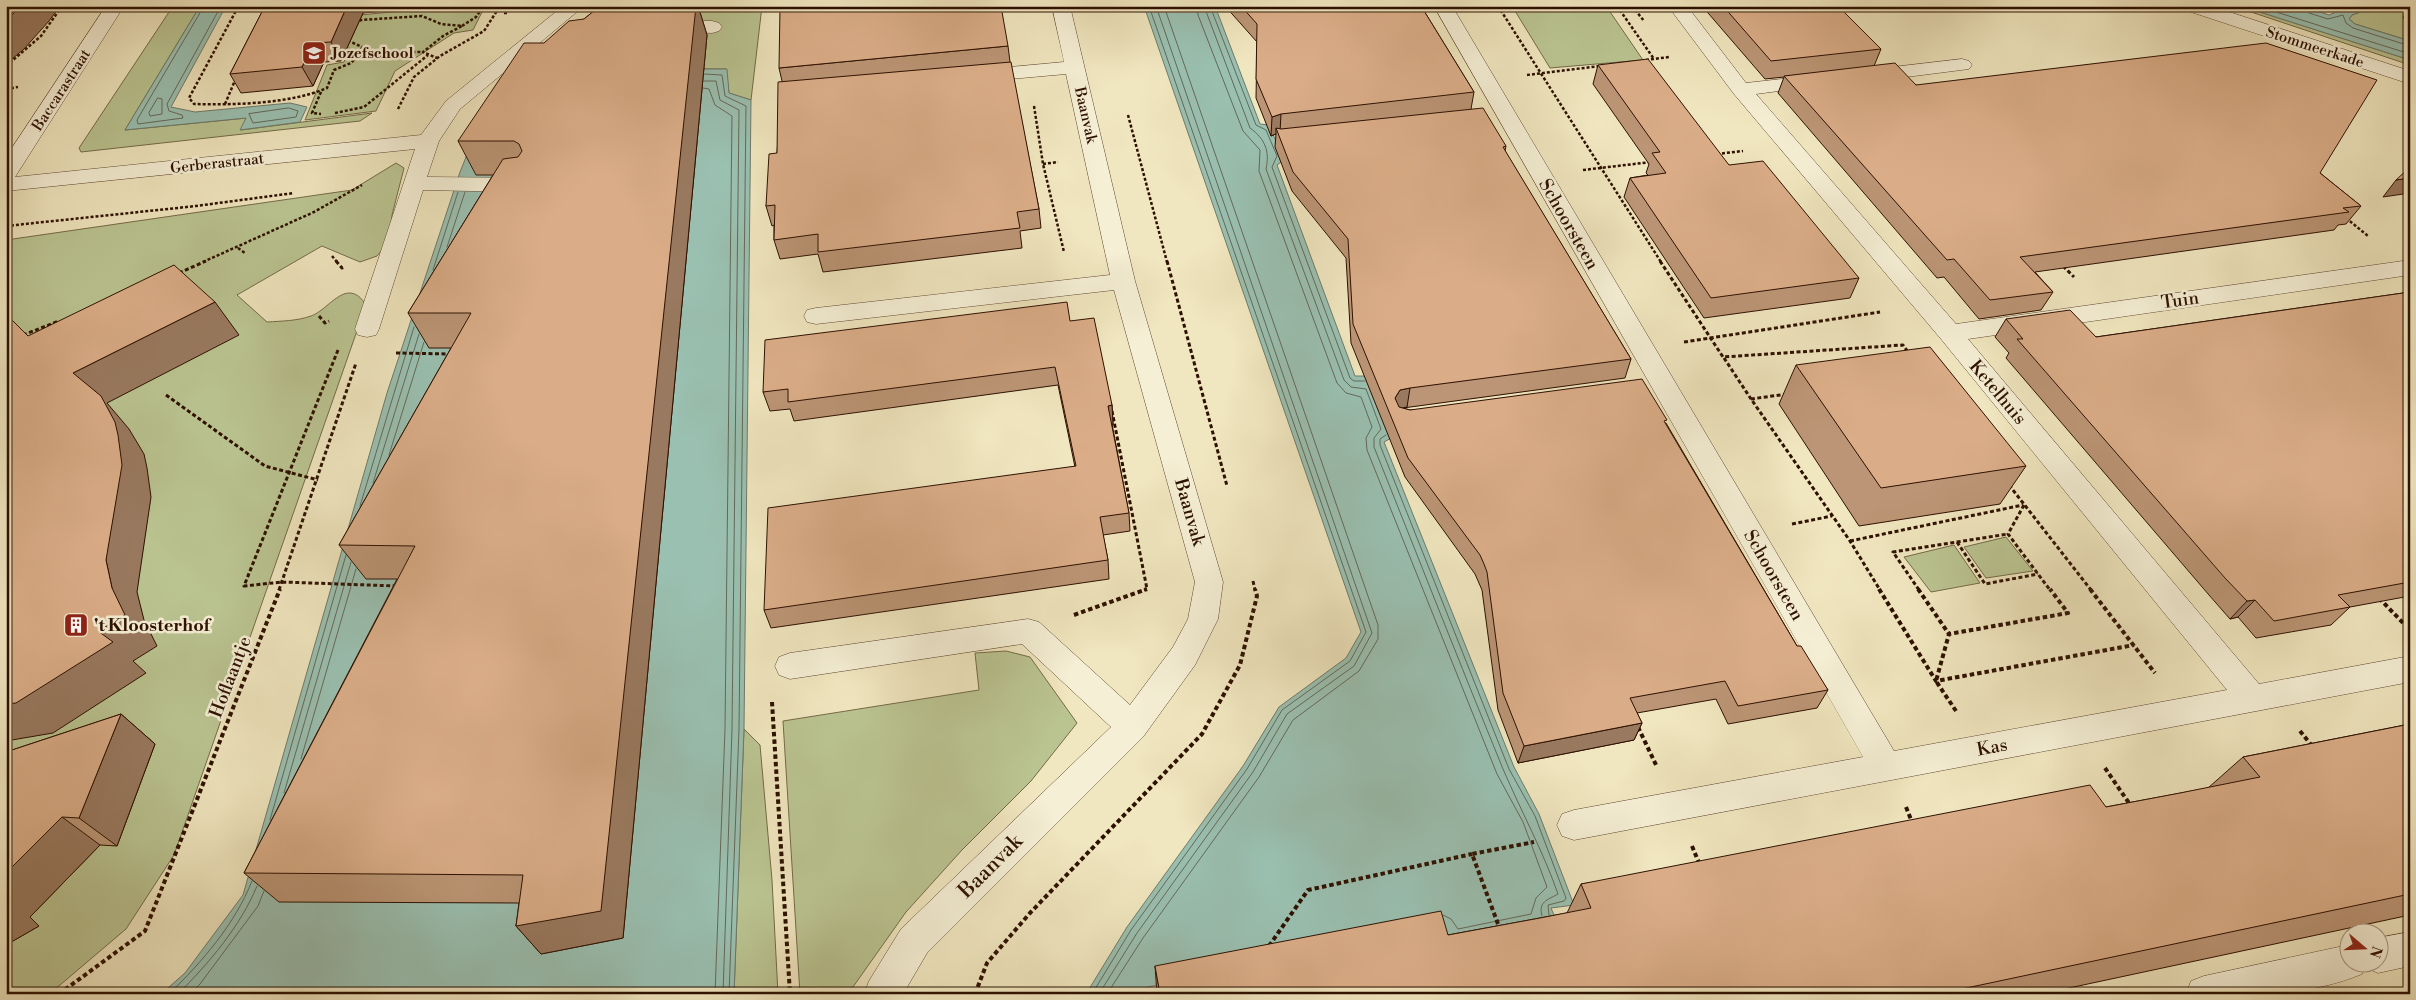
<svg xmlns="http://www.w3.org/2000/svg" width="2416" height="1000" viewBox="0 0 2416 1000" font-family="'Libre Bodoni',serif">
<rect width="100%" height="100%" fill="#f0e6bf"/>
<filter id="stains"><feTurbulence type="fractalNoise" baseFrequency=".004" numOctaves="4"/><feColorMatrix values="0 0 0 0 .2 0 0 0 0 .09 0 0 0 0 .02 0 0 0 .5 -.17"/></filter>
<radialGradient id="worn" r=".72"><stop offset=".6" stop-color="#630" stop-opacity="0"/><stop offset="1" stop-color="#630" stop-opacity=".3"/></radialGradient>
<path fill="#bac491" stroke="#746a48" d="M173,6H200L125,130L247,118L241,130L372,113L360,121L81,152L79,148Z
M455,6H485L473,30L454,33L395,71L376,111L305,120L327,65L344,62L350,48L332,50L349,16Z
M602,6H762L751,100L729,93L726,69L544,68Z
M1512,6H1606L1643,60L1550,68Z
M2241,6L2410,60V65L2239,8Z
M2377,6H2410V41L2355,24L2349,19L2352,15Z
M396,163L404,168L392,215L389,242L377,256L360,262L322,246L237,295L267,322C282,321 297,321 311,316C329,310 347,275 366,305L174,855L126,929L60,985L48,994H6V240L352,190Z
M2006,537L2033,571L1986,578L1964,547Z
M1954,545L1980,583L1931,592L1904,557Z
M1006,651L1030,657L1077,723L1031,781L962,850L906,912L848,994H800L783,721L979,690L975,653Z
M744,729L760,745L772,880L778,994H734Z"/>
<path fill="#9ac0b1" stroke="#6e7a6a" d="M200,6H226L171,107L195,112L290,103L307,107L300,122L240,130L246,118L125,130Z
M1144,6H1215L1260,124L1269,125L1284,160L1277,165L1355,376H1374L1395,436L1384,442L1514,767L1539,814L1574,905L1551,908L1559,927L1272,963L1148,987V994H1086L1127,927L1243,766L1279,707L1346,658L1361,632Z
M2241,6H2303L2329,15L2350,6H2377L2352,15L2349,19L2355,24L2410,41V60Z
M676,69H727L729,93L751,100L744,729L734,994H161L185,973L243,895L387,393L460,172L476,132Z"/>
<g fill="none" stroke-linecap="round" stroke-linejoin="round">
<path stroke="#646858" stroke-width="1" d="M204,6L137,120L138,124L183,118L182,115L169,111L167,104L221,6
M1197,6L1198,15L1243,131L1260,150L1259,171L1337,383L1346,393L1361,397L1372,427L1366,438L1367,450L1497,774L1523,822L1547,887L1536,898L1531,914L1458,929L1451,919L1443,915
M1204,6L1250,128C1265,139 1270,151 1266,169L1344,380L1351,387L1366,389L1381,429L1374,438V447C1417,554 1459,662 1503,769C1521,811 1543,851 1558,894C1547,900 1538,902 1542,916
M1210,6L1256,125L1266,130L1277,156L1272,167L1350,378L1354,381H1365
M2257,6L2410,54
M2305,6L2309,13L2328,19L2343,15L2346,23L2353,28L2410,46
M704,74L722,75L725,96L746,106L739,729L729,994
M704,81H716L720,100L739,110L732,729L723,994
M703,88L709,89L715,105L732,116L725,729L715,994
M158,98L162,99V114L150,116L149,113Z
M289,108L298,111L296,117L253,123L249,114Z
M447,247L465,192
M433,270L458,192
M1386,435L1380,439V445L1509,769L1535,816L1566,898L1564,901L1548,905L1549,915
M389,455L424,342
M373,483L419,334
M360,506L414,327
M301,759L356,569
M284,793L351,562
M270,820L346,555
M169,994C202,962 235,924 252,881
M178,994C209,963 240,927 257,886
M190,994L200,984L258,906L264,891
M1092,994L1131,930L1247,769L1282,710L1350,661L1366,632L1149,6
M1099,994L1137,933L1253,772L1287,714L1354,666L1372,633L1156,6
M1107,994L1143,938L1259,777L1293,720L1359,671L1378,639V625L1164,6"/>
<defs>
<path id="minor" d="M106,6H124L15,177L421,135L446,101L563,6H584L460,109L439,141L427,177L523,178L531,180L534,185L531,190L523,192L423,190L379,329L376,335L367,337L358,335L355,329L415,149L6,191V157Z
M1052,6H1070L1135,281L1223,582L1218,619L1195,665L1143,737L927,953L903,994H864L869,981L901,929L1111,727L1022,644L790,679L779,675L775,666L779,657L790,653L1028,619L1039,622L1130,705L1173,647L1188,619L1195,582L1114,290L816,324L807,322L804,316L807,310L816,308L1110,275L1066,74L977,82L970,80L967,76L970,72L977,70L1064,62Z
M1434,6H1452L1894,751L2227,690L1941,339L1734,94L1668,6H1687L1746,83L1817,75L1824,77L1827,81L1824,85L1756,94L1956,324L2410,260V275L1968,339L2259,684L2410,656V682L1574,840L1562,836L1557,825L1562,814L1574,810L1863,757Z
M2183,6H2211L2410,71V84L2185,10Z
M666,20L712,21L719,23L722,27L719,31L712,33L659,30L656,26L659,22Z
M1962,59L1969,61L1972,65L1969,69L1867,82L1860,80L1857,76L1860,72L1867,70Z
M2410,932V966L2378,973L2365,967L2362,974C2304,998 2246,994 2186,994L2191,981L2204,976L2348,945V962H2378V938Z"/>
</defs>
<use href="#minor" stroke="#5e4630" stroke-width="1"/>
<path stroke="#2d1000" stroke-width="2.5" stroke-dasharray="3 2" stroke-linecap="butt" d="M248,6L238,7L189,98L194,104C234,105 290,104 327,88L334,70L351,63L361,52H423
M1498,6L1661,262
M1617,6L1654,59
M1632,6L1644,21
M2408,6L2404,18L2410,25
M432,7L431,10L434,11L491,6
M507,13H504L510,6
M355,23L361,20L422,16L441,24L462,26L443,36L423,52L437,58
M462,26L476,17L482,8
M344,55L361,52L362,47L347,40
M1646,60L1669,57
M6,66L41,36L62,6
M1527,75L1600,66
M6,89L18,87
M321,92L312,113L321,114
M225,104L236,78
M1034,106L1043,164L1064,252
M398,109L414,77L440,56L484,31L500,6
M335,113L364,107L428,55
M1128,115L1167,262
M1717,154L1743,151
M1043,164L1058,162
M1583,170L1651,162
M2346,218L2368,236
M6,226L196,206L294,193
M238,248L245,253
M332,256L337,262
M203,262L314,212L362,185"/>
<path stroke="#2d1000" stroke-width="3" stroke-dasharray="4 2.5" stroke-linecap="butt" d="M336,261L342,268L345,267
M1167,261L1227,486
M1660,261L1723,357L1903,345L1908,352
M2063,266L2074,277
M179,273L206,261
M319,316L325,323L329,321
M23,335L59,321
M1684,342L1880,312
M338,350L244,586L282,582L397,586
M396,353L452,354
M1724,358L1751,399
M1787,394L1751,399L1850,541L1880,590
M166,395L265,466L318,480
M1112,411L1147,589L1144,590
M2009,485L2091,590
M2024,505L2008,534L2050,590
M1792,524L1832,516
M1850,541L2023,505
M1957,542L1985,584L2038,574
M1253,581L1255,590
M279,590L356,363
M1919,590L1893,552L2008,534"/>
<path stroke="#2d1000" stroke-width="4" stroke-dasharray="4.5 3" stroke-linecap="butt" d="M1879,589L1936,681L2134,645
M1918,589L1949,634
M2090,589L2155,673
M2379,598L2408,628
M1074,615L1147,589
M772,702L790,994
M1956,711L1936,681L1949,634L2068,613L2050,589
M1638,727L1657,767
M2300,731L2312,746
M2105,768L2131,806
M1906,807L1912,822
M1692,846L1699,863
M1498,924L1472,854L1534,842
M1269,946L1308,890L1472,854
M59,994L145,931L280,589
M975,994L987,963L1030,913L1202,734L1240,665L1257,596L1255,589"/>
<use href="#minor" fill="#f5efd5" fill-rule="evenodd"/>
</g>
<path fill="#bb9575" stroke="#2d1000" d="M265,6H438L363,13L341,61L324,62L313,86L241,93L230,74Z
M600,6H698L707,35L623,938L541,954L516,926L519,903L279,902L244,873L397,579H366L339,545L451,348H429L408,313L493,175H476L458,141L544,43L584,19Z
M1225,6H1421L1474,92L1471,109L1506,146L1505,151L1631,359L1625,378L1403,408L1410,410L1666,423L1797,646L1828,690L1817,708L1728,724L1716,699L1637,713L1642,723L1634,740L1518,763L1498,710L1482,590L1475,574L1405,477L1351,343L1346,258L1292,191L1275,147L1276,134L1271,136L1256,98L1257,42Z
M1702,6H1838L1881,49L1874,66L1916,85L2320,173L2361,206L2346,224L2338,225L2334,230L2035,272L2053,292L2041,310L1979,319L1944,277L1937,278L1778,93L1784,77L1765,79Z
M1008,46L1010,62L1039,209L1041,228L1020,231L1022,248L823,272L818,254L780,259L774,240V225L772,226L766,206L777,153L782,81L779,68Z
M1598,65L1729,165L1859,278L1850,298L1704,318L1624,197L1630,178L1648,175L1646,173L1649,164L1593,84Z
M2410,292V596L2350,607L2331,625L2256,638L2238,617L2230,619L2209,595L2006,358L2009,353L1995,337L2006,319L2096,337Z
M1070,321L1112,405L1113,424H1112L1129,513L1130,531L1103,535L1108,560L1109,579L771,628L764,610L1075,467L1058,385L794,421L790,409L770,411L763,392Z
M1796,365L2026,466L2000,504L1859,526L1779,404Z
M121,714L155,744L117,846L100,845L30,917L39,926L6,945V752Z
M2410,724V915L2041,994H1160L1448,935L1567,913L1581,884L2106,807L2208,788L2243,757Z
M1155,966L1160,994H1157Z"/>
<path fill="#99795f" stroke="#2d1000" d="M21,6H60L49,21L24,49L6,64V21Z
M347,6H359L363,13L341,61L331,42Z
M696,6H698L707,35L623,938L541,954L516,926Z
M313,43L324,62L313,86L302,67Z
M1281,114L1280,132L1276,128V134L1271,136L1272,117Z
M2410,178V193L2383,197L2396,180Z
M215,302L239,335L107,403L129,429L144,454L147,468L151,497L137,592L144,620L157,646L133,661L146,673L53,733L6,741V704L98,631L112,588L106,560L73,373Z
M1410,388L1407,407L1398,409L1395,398L1400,390Z
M1112,405L1113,424L1109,425L1108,406Z
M2255,600L2238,617L2230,619L2247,601Z
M121,714L155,744L117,846L79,818Z
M1642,723L1634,740L1518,763L1524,746Z
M62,817L100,845L30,917L39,926L6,945V873Z"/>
<path fill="#daad88" stroke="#2d1000" d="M6,6H21L6,21Z
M265,6H347L331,42L313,43L302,67L230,74Z
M600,6H696L601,911L516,926L523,875L244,873L415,546L339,545L471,313H408L503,159L518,157L522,151L519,144L514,141H458L524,43H544L569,21L584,19Z
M797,6H1001L1008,46L779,68L780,8Z
M1241,6H1421L1474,92L1281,114L1272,117L1256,79L1257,24Z
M1723,6H1838L1881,49L1771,61Z
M2266,43L2377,80L2320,173L2361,206L2343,208L2349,212L2020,257L2053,292L1990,300L1954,259L1947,260L1784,76L1895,63L1916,85Z
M1648,59L1729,165L1763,161L1859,278L1711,298L1630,178L1666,173L1652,153L1660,152L1598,65Z
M1011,62L1039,209L1017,212L1020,228L818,252V234L774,240L775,205L766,206L769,154L777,153L778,82Z
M1483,108L1506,146L1503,147L1631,359L1410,388L1400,390L1395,398L1399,407L1410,410L1642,379L1667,420L1664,421L1797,646H1801L1828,690L1738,706L1725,681L1630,698L1642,723L1524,746L1503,693L1487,572L1484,564L1480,555L1408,458L1353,324L1348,239L1293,172L1276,128L1281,129Z
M2410,167V178L2396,180Z
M174,265L215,302L73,373L101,396L115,422L118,435L122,465L106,560L112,588L125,615L98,631L113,642L16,703L6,704V314L28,336Z
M2410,292V582L2338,595L2350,607L2274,621L2255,600L2247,601L2225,578L2017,339H2023L2006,319L2070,310L2096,337Z
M1067,302L1070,321L1094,318L1112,405L1108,406L1129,513L1100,517L1108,560L764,610L768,508L1076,466L1055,367L788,402V389L763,392L765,340Z
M1930,347L2026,466L1881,488L1796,365Z
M121,714L79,818L62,817L6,873V752Z
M2410,724V894L1938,994H1160L1155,966L1441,911L1448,935L1540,918L1591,908L1581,884L2090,785L2106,807L2180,793L2260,777L2243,757Z"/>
<defs>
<symbol id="school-square" viewBox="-11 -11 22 22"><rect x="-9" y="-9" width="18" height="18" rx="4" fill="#8f2418" stroke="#f5efd5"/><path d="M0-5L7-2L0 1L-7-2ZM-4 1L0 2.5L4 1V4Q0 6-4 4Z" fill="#fff"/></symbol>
<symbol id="building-square" viewBox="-11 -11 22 22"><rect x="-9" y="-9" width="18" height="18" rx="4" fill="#8f2418" stroke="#f5efd5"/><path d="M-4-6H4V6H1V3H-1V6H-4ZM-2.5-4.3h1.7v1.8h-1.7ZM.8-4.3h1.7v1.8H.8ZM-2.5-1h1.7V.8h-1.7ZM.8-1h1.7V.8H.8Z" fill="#fff"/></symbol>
</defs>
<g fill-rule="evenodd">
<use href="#school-square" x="300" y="39" width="28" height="28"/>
<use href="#building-square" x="62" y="611" width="28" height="28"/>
</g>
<g text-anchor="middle" stroke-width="5" stroke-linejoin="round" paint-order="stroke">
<g font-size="15" fill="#2d1000" stroke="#f5efd5">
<text transform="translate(2315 47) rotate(18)" y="5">Stommeerkade</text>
<text transform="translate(61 90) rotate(-57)" y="5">Baccarastraat</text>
<text transform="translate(1086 115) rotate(77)" y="5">Baanvak</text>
<text transform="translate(217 163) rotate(-6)" y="5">Gerberastraat</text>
</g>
<g font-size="15" font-weight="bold" fill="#2d1000" stroke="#f5efd5" text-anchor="start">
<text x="332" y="58">Jozefschool</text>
</g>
<g font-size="18" fill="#2d1000" stroke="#f5efd5">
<text transform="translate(1569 224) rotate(60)" y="6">Schoorsteen</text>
<text transform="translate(2180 300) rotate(-8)" y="6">Tuin</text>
<text transform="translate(1998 392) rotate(50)" y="6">Ketelhuis</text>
<text transform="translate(1190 512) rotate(74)" y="6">Baanvak</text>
<text transform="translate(1774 575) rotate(60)" y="6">Schoorsteen</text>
<text transform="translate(230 677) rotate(-69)" y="6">Hoflaantje</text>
<text transform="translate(1992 747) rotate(-11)" y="6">Kas</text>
</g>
<g font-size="18" font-weight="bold" fill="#2d1000" stroke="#f5efd5" text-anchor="start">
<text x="94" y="631">'t Kloosterhof</text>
</g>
<g font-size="21" fill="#2d1000" stroke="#f5efd5">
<text transform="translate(990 866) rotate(-45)" y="7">Baanvak</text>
</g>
</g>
<rect width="2416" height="1000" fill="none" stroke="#f0e6bf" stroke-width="25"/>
<rect x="8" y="8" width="2401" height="985" fill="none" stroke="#2d1000" stroke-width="2.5"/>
<rect x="12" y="12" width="2391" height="975" fill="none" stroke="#2d1000"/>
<g transform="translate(2364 948) rotate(109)"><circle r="24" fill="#f5efd5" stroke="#a59680"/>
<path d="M0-4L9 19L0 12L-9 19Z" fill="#8f2418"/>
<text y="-8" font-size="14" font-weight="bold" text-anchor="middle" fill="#2d1000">N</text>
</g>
<rect width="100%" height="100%" filter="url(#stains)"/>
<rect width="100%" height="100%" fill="url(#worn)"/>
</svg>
